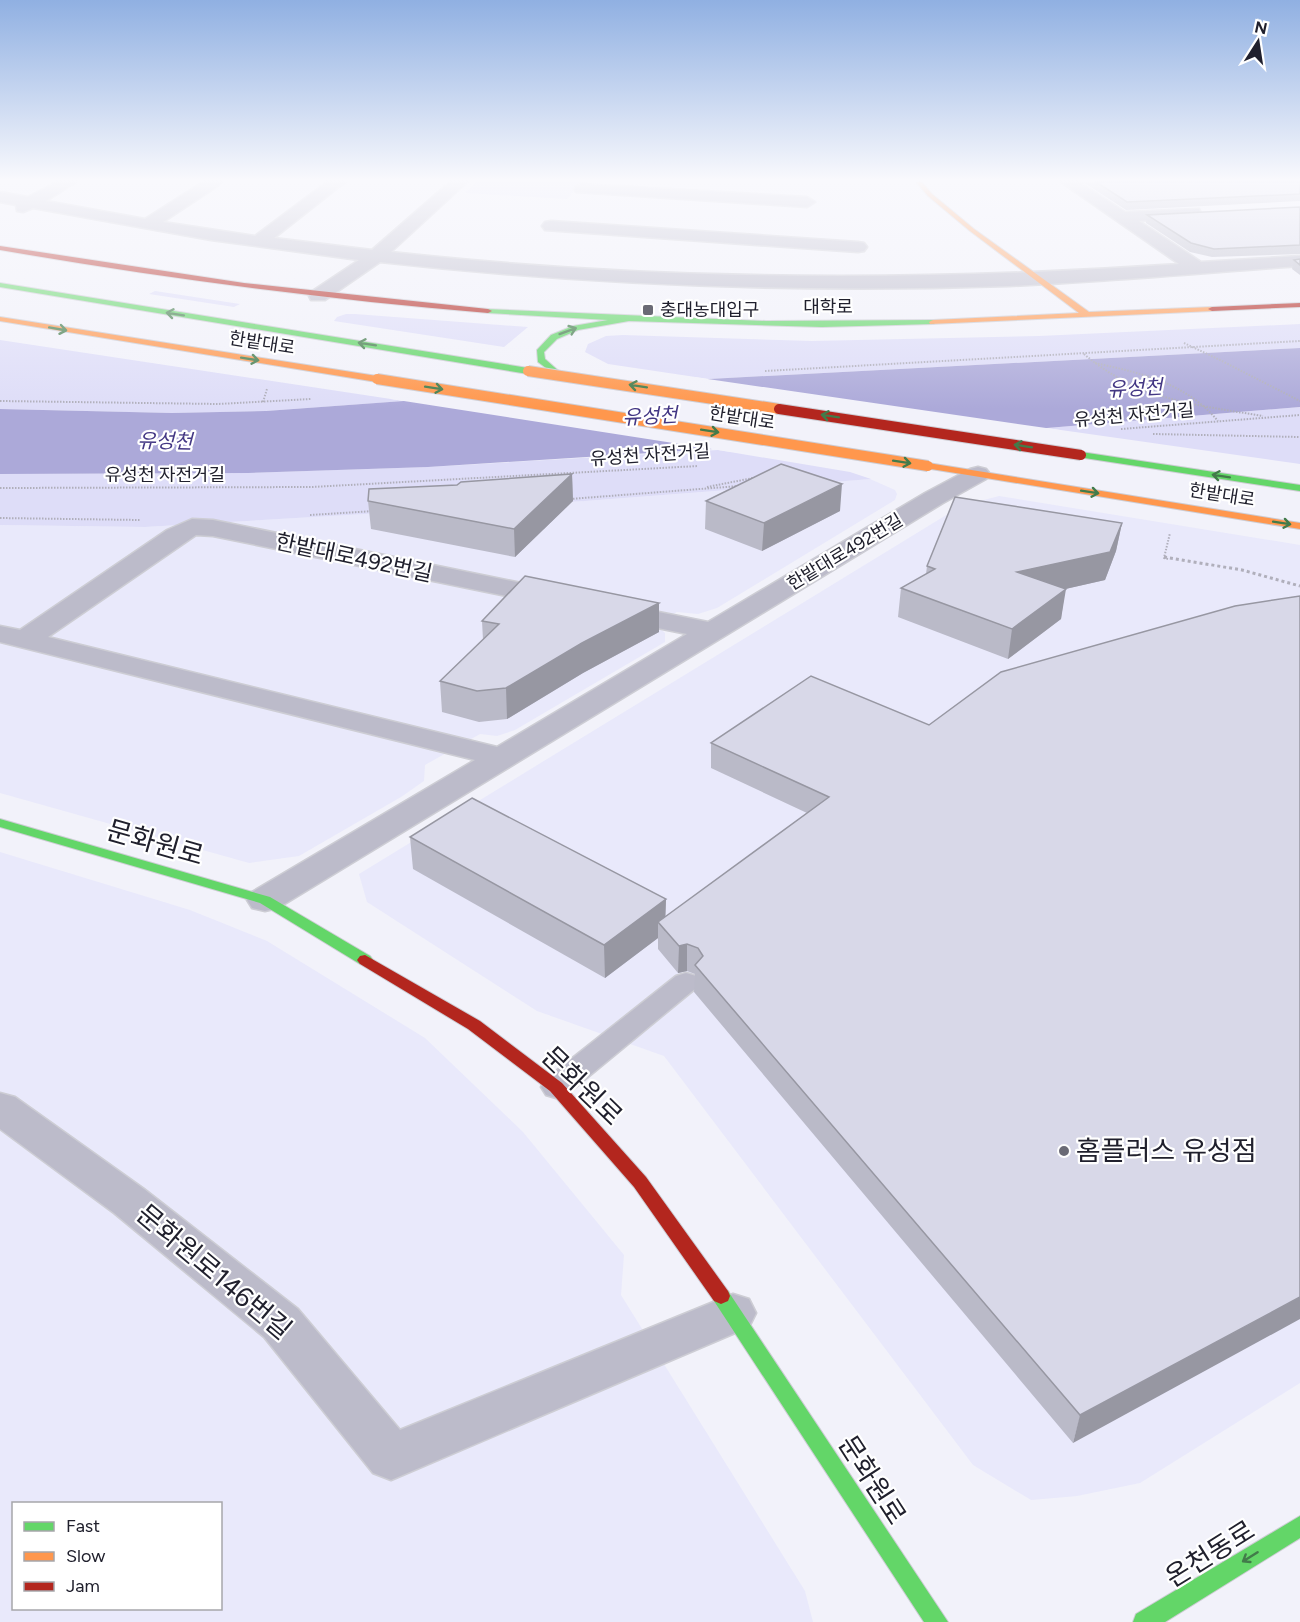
<svg xmlns="http://www.w3.org/2000/svg" width="1300" height="1622" viewBox="0 0 1300 1622" font-family="Figtree,'Noto Sans KR',sans-serif">
<rect width="100%" height="100%" fill="#f2f2fa"/>
<path fill="#e9e9fb" fill-rule="evenodd" d="M870,479L895,490L897,494L895,500L717,608L698,614L677,612L656,625L665,633V642L515,730L497,736L480,734L425,765L424,781L401,797L299,856L249,863L0,793V525L145,527L585,501Z
M999,496L1300,545V1383L1140,1483L1077,1496L1031,1500L973,1465L664,1056L537,1011L367,902L359,874L961,506Z
M0,852L190,910L267,941L425,1038L523,1132L624,1255L621,1295L805,1591L813,1622H0ZM14,1504H220V1608H14Z"/>
<path fill="#deddf8" d="M476,182H582L567,199L465,193Z
M155,291L240,304L234,307L149,294Z
M346,314H355L528,327L504,347L334,321L337,317Z
M1300,324V348L709,379L608,364L585,352L588,344L606,336L623,335L812,341L1039,336Z
M0,340L404,401L266,411L172,413L0,409Z
M1300,407V464L1047,428Z
M718,450L850,472L871,479L585,501L145,527L0,525V474L248,473L428,467Z"/>
<path fill="#aca9d9" d="M1300,348V407L1047,428L428,467L248,473L0,474V409L172,413L266,411L709,379Z"/>
<path fill="#f2f2fa" d="M694,377L1060,430L731,452L391,399Z"/>
<g fill="none" stroke-linecap="round" stroke-linejoin="round">
<defs>
<path id="lane" d="M686,973L696,976L700,982L696,988L566,1095L556,1098L546,1095L541,1087L546,1079L676,976Z"/>
<path id="street" d="M57,182H76L46,201L145,219L203,182H221L219,185L163,222L255,236L327,182H345L274,238L372,250L450,182H467L391,252C652,281 917,282 1179,264L1061,182H1079L1125,212L1199,209L1201,213L1193,218L1139,221L1201,262L1300,256V266C1203,273 1106,282 1009,286C801,293 586,285 380,262L325,300H311L309,296L311,292L359,260L211,240L33,208L23,212L17,211L16,205L0,202V192L28,197Z
M582,184L807,197L815,202L807,207L576,192L574,189L576,186Z
M551,221L858,242L864,243L867,247L864,251L858,252L545,230L542,226L545,222Z
M978,467L986,469L990,474L986,479L943,503L278,908L265,911L252,908L247,900L252,892L475,760L0,642V626L20,630L167,530L192,519L213,520L565,592L569,598L565,604L555,606L213,536L196,535L48,637L497,747L687,634L604,617L600,611L604,605L614,603L708,622L925,493L970,469Z
M0,1093L15,1097L144,1189L298,1309L400,1430L733,1294L749,1299L756,1313L749,1327L391,1480L373,1473L264,1337L114,1213L0,1129Z"/>
<path id="fast" d="M0,283L528,368L532,371L528,374L0,287Z
M485,309L766,321L933,320L937,322L933,324L822,327L629,321L578,330L557,339L544,352L545,359L562,374L558,377L538,362L537,350L551,335L573,326L608,320L488,313L484,311Z
M1081,452L1300,485V491L1078,457V453Z
M0,819L270,897L370,956L373,960L370,964H360L260,903L0,827Z
M721,1288L728,1291L948,1622H924L714,1301L712,1296L714,1291Z
M1300,1516V1538L1165,1622H1133L1136,1614Z"/>
<path id="slow" d="M916,182H922L932,194L974,229L1089,312L1212,307L1216,309L1212,311L930,324L929,322L933,320L1079,313L970,231L928,196Z
M0,317L377,376L381,379L377,382L0,321Z
M928,463L1300,523V529L925,468V464Z"/>
<path id="jam" d="M0,246L244,283L488,309L492,311L488,313C324,299 162,278 0,250Z
M1300,303V307L1212,311L1208,309L1212,307Z
M365,955L480,1021L562,1083L646,1177L728,1291L730,1296L728,1301L721,1304L714,1301L634,1187L550,1091L468,1029L360,964L357,960L360,956Z"/>
</defs>
<use href="#lane" stroke="#cdcdd4" stroke-width="3"/>
<use href="#street" stroke="#cdcdd4" stroke-width="3"/>
<use href="#fast" stroke="#cdcdd4" stroke-width="2"/>
<use href="#slow" stroke="#cdcdd4" stroke-width="2"/>
<use href="#jam" stroke="#cdcdd4" stroke-width="2"/>
<path stroke="#b0afbb" stroke-width="2" stroke-dasharray="1.5 1.5" stroke-linecap="butt" d="M1084,354C1138,400 1196,405 1263,416
M1222,361L1300,401
M1095,363C1141,373 1186,383 1218,421
M765,371L1300,341
M0,401L218,404L311,399
M263,402L267,389
M1121,429L1300,415
M1153,434L1300,437
M707,487L758,477
M0,488L312,487L698,466
M570,499L739,486
M310,515L374,511
M0,518L140,520
M1168,559L1164,558L1170,533"/>
<path stroke="#b0afbb" stroke-width="3" stroke-dasharray="3 3" stroke-linecap="butt" d="M1164,557L1242,570L1300,586"/>
<use href="#lane" fill="#bcbbca" fill-rule="evenodd"/>
<use href="#street" fill="#bcbbca" fill-rule="evenodd"/>
<use href="#fast" fill="#63d668" fill-rule="evenodd"/>
<use href="#slow" fill="#ff974d" fill-rule="evenodd"/>
<use href="#jam" fill="#b3261e" fill-rule="evenodd"/>
<defs>
<path id="slow-bridge" d="M528,371L779,409
M377,379L928,466"/>
<path id="jam-bridge" d="M779,409L1081,455"/>
</defs>
<use href="#slow-bridge" stroke="#cdcdd4" stroke-width="12" stroke-linecap="butt"/>
<use href="#jam-bridge" stroke="#cdcdd4" stroke-width="12" stroke-linecap="butt"/>
<path stroke="#b0afbb" stroke-width="2" stroke-dasharray="1.5 1.5" stroke-linecap="butt" d="M1184,343L1222,361"/>
<use href="#slow-bridge" stroke="#ff974d" stroke-width="10"/>
<use href="#jam-bridge" stroke="#b3261e" stroke-width="10"/>
</g>
<path fill="#babac8" d="M1083,182H1300V201L1126,210Z
M1300,207V254L1212,257L1190,252L1146,223L1147,215Z
M1300,259V275L1292,269L1294,260Z
M572,474L573,501L515,557L371,529L368,501L457,485Z
M706,501L840,511L762,551L705,529Z
M1122,523L1116,551L1105,580L1065,589L1061,619L1008,659L898,617L901,588L926,574L927,566Z
M1300,596L1073,1443L694,992L695,974L687,971L678,973L658,949V938L605,978L413,869L410,837L666,899L665,917L807,813L711,768V743L929,725Z
M482,621L659,632L583,673L507,719L479,722L442,712L440,681L483,640Z"/>
<path fill="#9797a2" d="M572,474L573,501L515,557L514,529Z
M842,484L840,511L762,551L764,523Z
M1122,523L1116,551L1105,580L1013,601L1017,572Z
M1066,589L1061,619L1008,659L1012,629Z
M659,603V632L583,673L507,719L506,688L582,643Z
M666,899L665,931L658,922V938L605,978L604,945Z
M687,944V971L678,973L679,946Z
M1300,1297V1319L1073,1443L1080,1415Z"/>
<path fill="#d8d8e8" stroke="#9797a2" stroke-width="1.5" d="M1096,182H1300V194L1127,202Z
M1300,207V245L1214,249L1191,243L1147,215Z
M1300,259V265L1294,260Z
M781,464L842,484L764,523L706,501Z
M572,474L514,529L368,501L369,489L457,485L461,482Z
M955,497L1122,523L1110,552L1017,572L1066,589L1012,629L901,588L935,569L927,566Z
M525,576L659,603L582,643L506,688L477,691L440,681L499,624L482,621Z
M1300,596V1297L1080,1415L695,965L703,956L698,948L687,944L679,946L658,922L829,797L711,743L811,676L929,725L1001,672L1235,606Z
M472,798L666,899L604,945L410,837Z"/>
<defs><path id="oneway-shaft" d="M-6 0H5M1.5-3L5.5 0L1.5 3" fill="none" stroke-width="1.6" stroke-linecap="round" stroke-linejoin="round" transform="scale(1.5)"/></defs>
<g stroke="#427b4a">
<use href="#oneway-shaft" transform="translate(175 314) rotate(-171)"/>
<use href="#oneway-shaft" transform="translate(58 329) rotate(10)"/>
<use href="#oneway-shaft" transform="translate(568 331) rotate(-20)"/>
<use href="#oneway-shaft" transform="translate(367 344) rotate(-171)"/>
<use href="#oneway-shaft" transform="translate(250 359) rotate(9)"/>
<use href="#oneway-shaft" transform="translate(638 386) rotate(-171)"/>
<use href="#oneway-shaft" transform="translate(434 388) rotate(9)"/>
<use href="#oneway-shaft" transform="translate(830 416) rotate(-171)"/>
<use href="#oneway-shaft" transform="translate(710 431) rotate(9)"/>
<use href="#oneway-shaft" transform="translate(1023 446) rotate(-171)"/>
<use href="#oneway-shaft" transform="translate(902 462) rotate(9)"/>
<use href="#oneway-shaft" transform="translate(1221 476) rotate(-171)"/>
<use href="#oneway-shaft" transform="translate(1090 492) rotate(9)"/>
<use href="#oneway-shaft" transform="translate(1282 523) rotate(9)"/>
<use href="#oneway-shaft" transform="translate(1250 1557) rotate(148)"/>
</g>
<linearGradient id="sky" x2="0" y2="1"><stop stop-color="#90b0e2"/><stop offset="0.44" stop-color="#f9f9fd"/><stop offset="1" stop-color="#f9f9fd" stop-opacity="0"/></linearGradient>
<rect width="1300" height="409" fill="url(#sky)"/>
<g fill="#6a6a75" stroke="#fff" stroke-width="2">
<rect x="642" y="304" width="12" height="12" rx="3"/>
<circle cx="1064" cy="1151" r="6"/>
</g>
<g text-anchor="middle" stroke-width="4.5" stroke-linejoin="round" paint-order="stroke">
<g font-size="18" fill="#20202d" stroke="#fff">
<text x="828" y="313">대학로</text>
<text transform="translate(262 343) rotate(9)" y="6">한밭대로</text>
<text transform="translate(1134 415) rotate(-5)" y="6">유성천 자전거길</text>
<text transform="translate(742 418) rotate(9)" y="6">한밭대로</text>
<text transform="translate(650 455) rotate(-4)" y="6">유성천 자전거길</text>
<text x="165" y="481">유성천 자전거길</text>
<text transform="translate(1222 495) rotate(9)" y="6">한밭대로</text>
<text transform="translate(845 552) rotate(-31)" y="6">한밭대로492번길</text>
</g>
<g font-size="18" fill="#20202d" stroke="#fff" text-anchor="start">
<text x="660" y="316">충대농대입구</text>
</g>
<g font-size="20" font-style="italic" fill="#433784" stroke="#fff">
<text transform="translate(1135 388) rotate(-3)" y="7">유성천</text>
<text transform="translate(650 416) rotate(-3)" y="7">유성천</text>
<text transform="translate(165 441) rotate(1)" y="7">유성천</text>
</g>
<g font-size="22" fill="#20202d" stroke="#fff">
<text transform="translate(354 557) rotate(12)" y="8">한밭대로492번길</text>
</g>
<g font-size="27" fill="#20202d" stroke="#fff">
<text transform="translate(155 843) rotate(16)" y="9">문화원로</text>
<text transform="translate(582 1086) rotate(44)" y="9">문화원로</text>
<text transform="translate(214 1272) rotate(40)" y="9">문화원로146번길</text>
<text transform="translate(872 1480) rotate(57)" y="9">문화원로</text>
<text transform="translate(1210 1554) rotate(-32)" y="9">온천동로</text>
</g>
<g font-size="27" fill="#20202d" stroke="#fff" text-anchor="start">
<text x="1076" y="1160">홈플러스 유성점</text>
</g>
</g>
<rect x="12" y="1502" width="210" height="108" fill="#ffffff" stroke="#a6a6ab" stroke-width="1.5"/>
<rect x="24" y="1522" width="30" height="9" fill="#63d668" stroke="#a6a6ab" stroke-width="1.5"/>
<text x="66" y="1532" font-size="18" fill="#20202d">Fast</text>
<rect x="24" y="1552" width="30" height="9" fill="#ff974d" stroke="#a6a6ab" stroke-width="1.5"/>
<text x="66" y="1562" font-size="18" fill="#20202d">Slow</text>
<rect x="24" y="1582" width="30" height="9" fill="#b3261e" stroke="#a6a6ab" stroke-width="1.5"/>
<text x="66" y="1592" font-size="18" fill="#20202d">Jam</text>
<g transform="translate(1258 42) rotate(12)" stroke="#ffffff" stroke-width="4.5" paint-order="stroke">
<path d="M0-4.5L10 22L0 15L-10 22Z" fill="#20202d"/>
<text y="-9" font-size="16" font-weight="bold" text-anchor="middle" fill="#20202d">N</text>
</g>
</svg>
